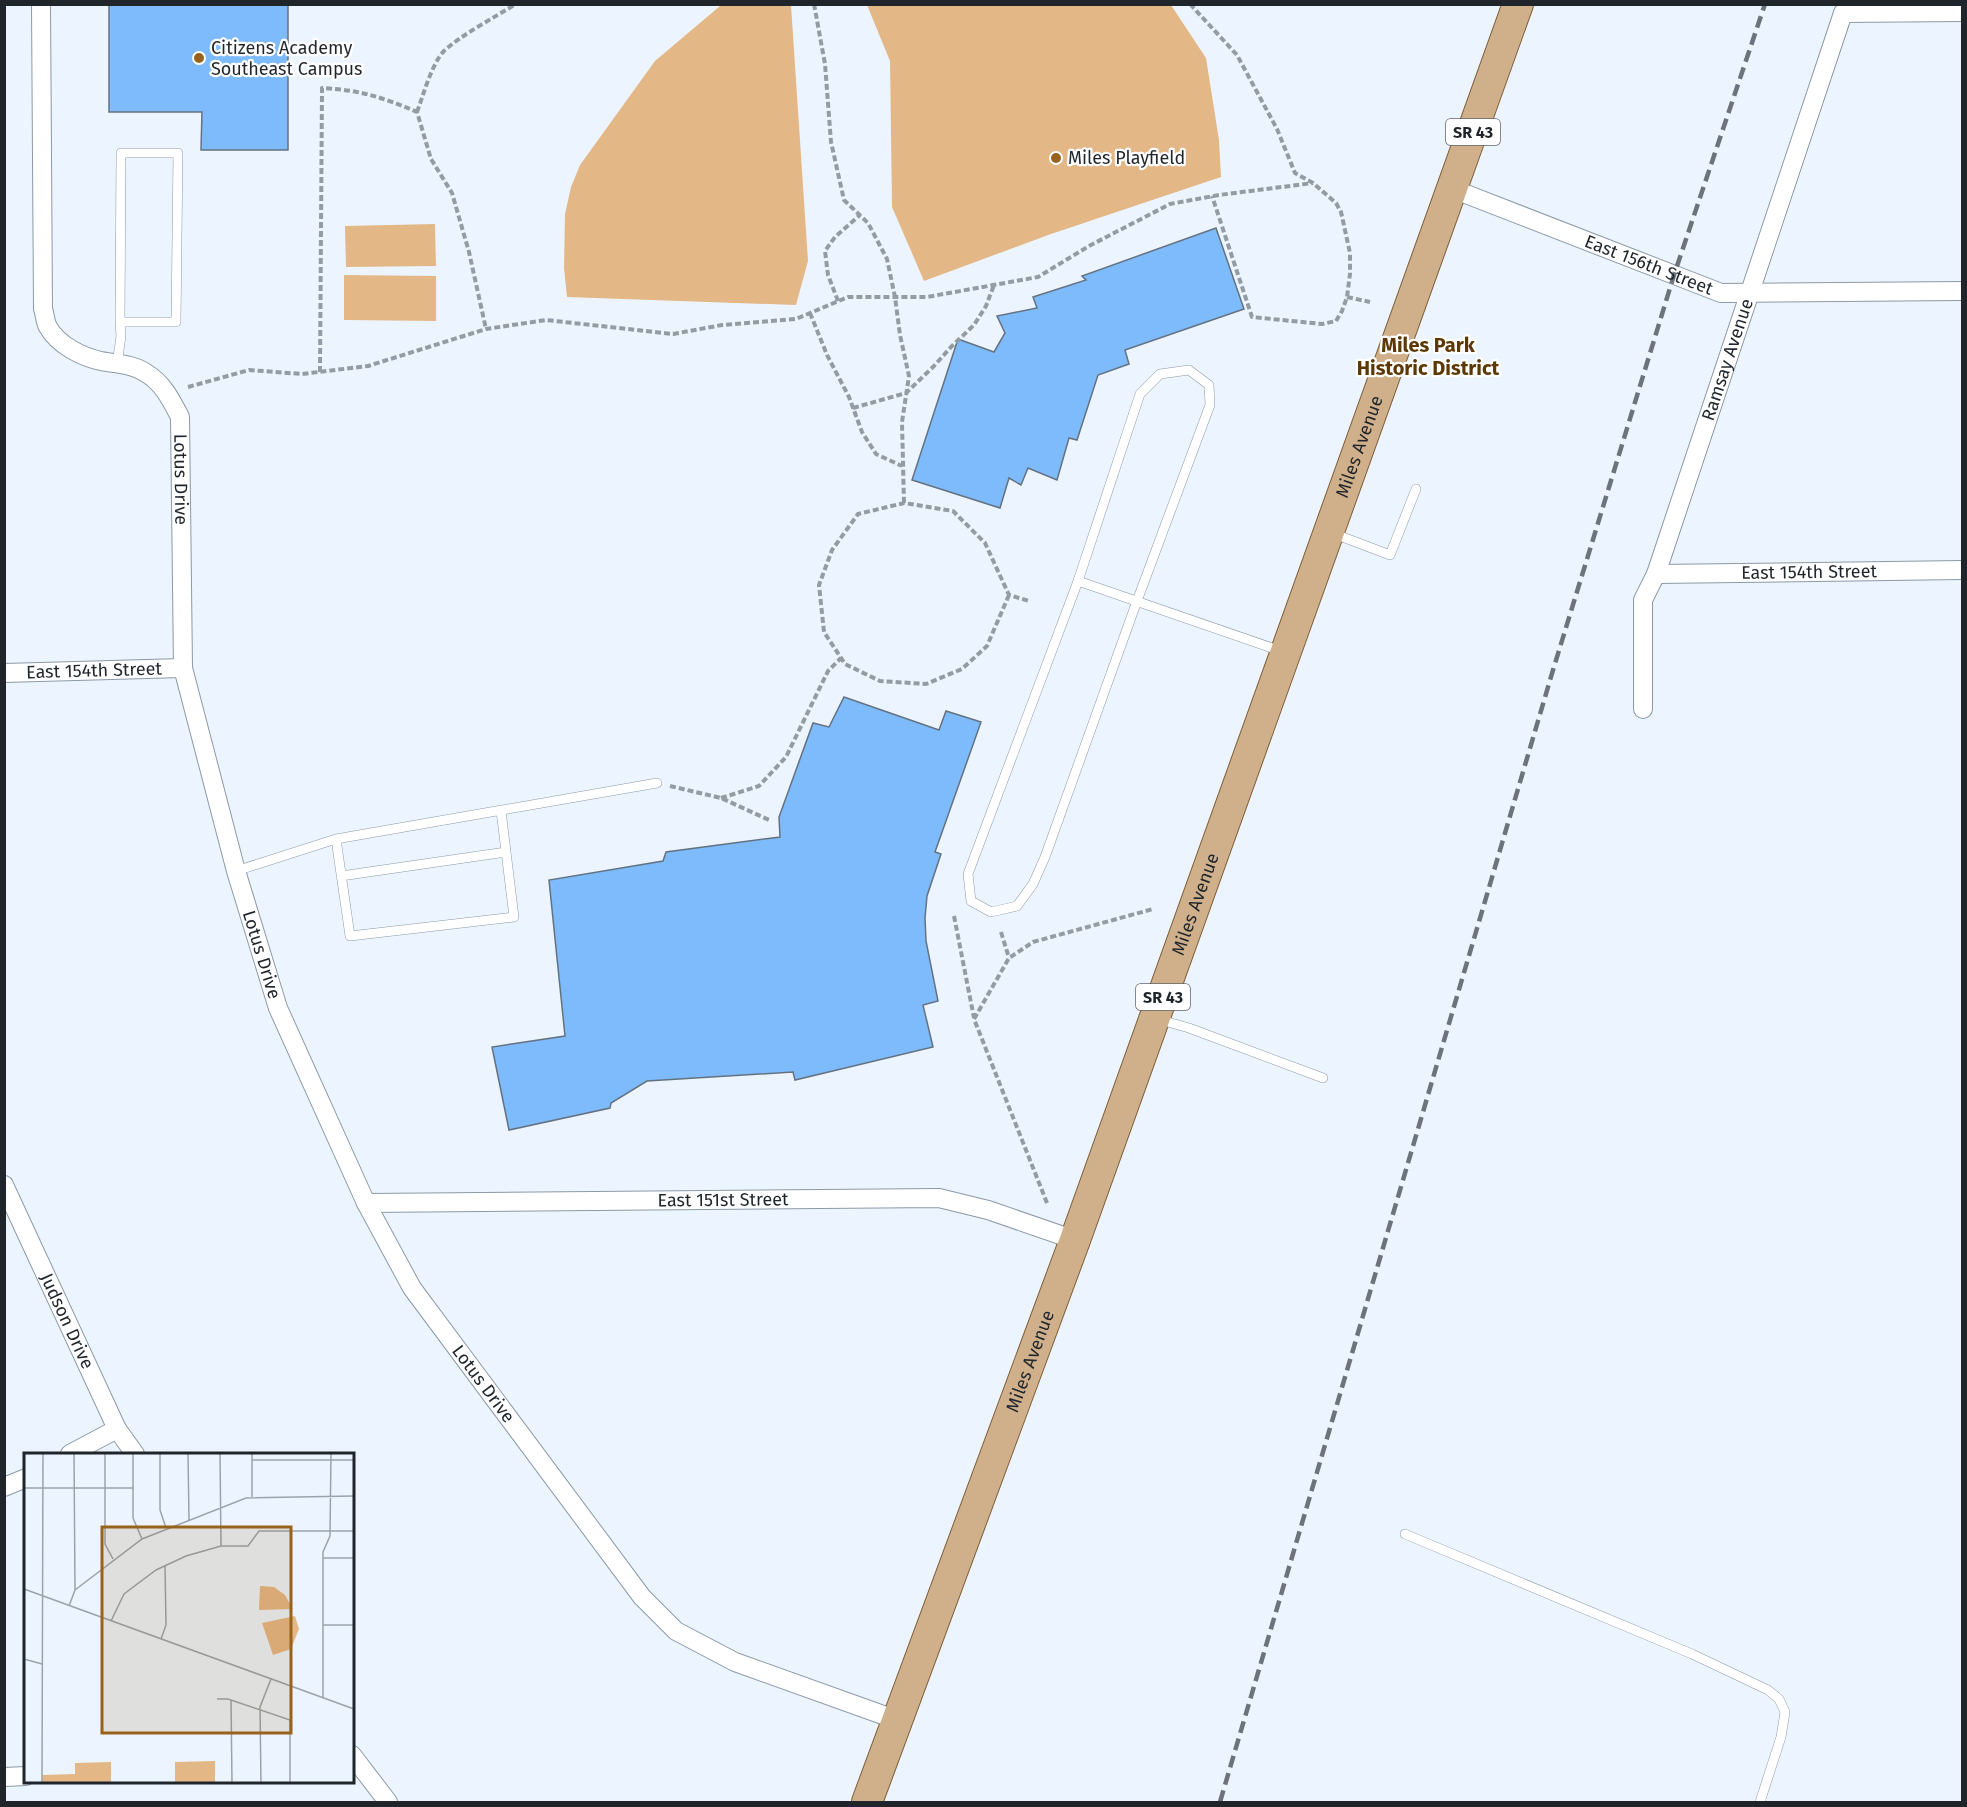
<svg xmlns="http://www.w3.org/2000/svg" width="1967" height="1807" viewBox="0 0 1967 1807" font-family="'Fira Sans',sans-serif">
<rect width="100%" height="100%" fill="#ecf5ff"/>
<path fill="#e4b787" d="M725,4L791,5L808,261L796,305L567,297L564,268L565,214L571,187L580,165L655,61L720,6Z
M867,5H1171L1206,58L1219,140L1221,177L1051,234L924,281L892,207L890,61Z
M435,224L436,266L346,267L345,226Z
M344,275L436,276V321L344,320Z"/>
<path fill="#7dbbfc" stroke="#647280" stroke-width="1.5" d="M109,4H288V150H201L202,112H109Z
M1216,228L1244,309L1125,350L1129,364L1098,375L1077,440L1069,438L1057,480L1028,468L1021,485L1009,478L1000,508L912,480L958,339L994,352L1005,333L997,316L1037,308L1033,297L1086,280L1082,276Z
M844,697L939,730L946,711L981,722L935,852L941,854L927,896L925,918L926,941L938,1001L923,1005L933,1047L795,1080L793,1072L647,1081L611,1103L610,1108L509,1130L492,1047L565,1036L549,880L663,861L666,852L780,837L779,817L813,723L829,727Z"/>
<g fill="none" stroke-linecap="round" stroke-linejoin="round">
<defs>
<path id="lane" d="M117,364L121,336L120,322L121,153H178L176,322H120
M1189,370L1209,385L1210,405L1137,601L1045,857L1033,884L1017,906L991,912L971,901L968,874L1078,581L1140,394L1160,374Z
M1332,533L1390,555L1416,489
M1078,581L1281,651
M336,839L350,936L514,917L501,811
M236,871L336,839L657,783
M341,876L506,852
M1157,1019L1189,1028L1323,1078
M1405,1534L1692,1654L1768,1690L1779,1699L1785,1712L1781,1737L1760,1802"/>
<g id="street">
<path id="s1" d="M41,4L43,309C45,314 45,322 48,327C58,345 82,357 101,361C116,364 133,364 146,373C163,383 171,400 180,417L183,668L236,871L278,1008L366,1203L412,1288L642,1597L676,1631L735,1662L897,1720"/>
<path id="s2" d="M1453,189L1721,293L1962,291"/>
<path id="s3" d="M1656,574L1962,570"/>
<path id="s4" d="M4,673L183,668"/>
<path id="s5" d="M1643,709V600L1656,574L1843,13L1962,12"/>
<path id="s6" d="M4,1185L117,1429L135,1454"/>
<path id="s7" d="M366,1203L939,1198L988,1210L1075,1240"/>
<path d="M70,1454L117,1429"/>
<path d="M4,1487L26,1478"/>
<path d="M352,1755L388,1802"/>
<path d="M4,1777L26,1776"/>
</g>
<g id="primary">
<path id="s8" d="M867,1802L1075,1240L1518,4"/>
</g>
</defs>
<use href="#lane" stroke="#8b99a8" stroke-width="10"/>
<use href="#street" stroke="#8b99a8" stroke-width="20"/>
<use href="#primary" stroke="#7e5e37" stroke-width="32"/>
<path stroke="#939ba3" stroke-width="4" stroke-dasharray="6 3" stroke-linecap="butt" d="M814,4L825,64L831,142L844,200L868,223L887,259L895,297L900,335L909,376L902,422L904,503
M1190,4L1237,55L1277,129L1295,173L1313,183L1336,203L1341,212L1350,253V274L1347,297L1342,311L1336,321L1322,324L1252,317L1212,196
M417,112C423,96 432,63 444,51C461,35 495,17 516,4
M1347,297L1370,302
M838,301L828,275L825,251L835,237L860,215
M810,313L827,355L849,397L862,432L876,454L902,466
M320,372L322,88C360,90 382,97 417,112L431,159L452,193L469,252L486,329
M188,387L249,370L302,374L368,366L486,329L546,320L673,334L722,325L796,319L848,297H927L1038,277L1089,246L1170,204L1219,195L1313,183
M853,408L906,393L934,366L951,347L974,325L986,306L994,285
M1009,595L987,646L962,669L926,684L880,681L845,664L824,632L819,585L832,550L858,514L904,503L953,511L985,543L1009,595L1029,601
M670,786L721,798L769,820
M721,798L759,786L786,757L828,671L841,658
M954,916L974,1018
M1001,932L1009,958
M1047,1203L974,1019L1009,958L1033,942L1153,909"/>
<use href="#lane" stroke="#fff" stroke-width="9"/>
<use href="#street" stroke="#fff" stroke-width="18"/>
<use href="#primary" stroke="#d0b08b" stroke-width="30"/>
<path stroke="#6c737a" stroke-width="4.5" stroke-dasharray="12 6" stroke-linecap="butt" d="M1220,1802L1553,670L1674,275L1765,4"/>
</g>
<g fill="#99621c" stroke="#fff" stroke-width="2">
<circle cx="199" cy="58" r="6"/>
<circle cx="1056" cy="158" r="6"/>
</g>
<g text-anchor="middle" stroke-width="4.5" stroke-linejoin="round" paint-order="stroke">
<g fill="#fff" stroke="#62666b" stroke-width="1.5">
<rect x="1446" y="119" width="54" height="26" rx="4.5"/>
<rect x="1136" y="984" width="54" height="26" rx="4.5"/>
</g>
<g font-size="16" font-weight="bold" fill="#1f252b">
<text x="1473" y="138">SR 43</text>
<text x="1163" y="1003">SR 43</text>
</g>
<g font-size="18" fill="#1f252b" stroke="#fff" text-anchor="start">
<text x="211" y="54">Citizens Academy<tspan x="211" dy="21">Southeast Campus</tspan></text>
<text x="1068" y="164">Miles Playfield</text>
</g>
<g font-size="18" fill="#1f252b" stroke="#fff">
<text dy="6" stroke="none"><textPath href="#s2" startOffset="210">East 156th Street</textPath></text>
<text dy="6" stroke="none"><textPath href="#s5" startOffset="364">Ramsay Avenue</textPath></text>
<text dy="6" stroke="none"><textPath href="#s8" startOffset="1442">Miles Avenue</textPath></text>
<text dy="6" stroke="none"><textPath href="#s1" startOffset="554">Lotus Drive</textPath></text>
<text dy="6" stroke="none"><textPath href="#s3" startOffset="153">East 154th Street</textPath></text>
<text dy="6" stroke="none"><textPath href="#s4" startOffset="90">East 154th Street</textPath></text>
<text dy="6" stroke="none"><textPath href="#s8" startOffset="956">Miles Avenue</textPath></text>
<text dy="6" stroke="none"><textPath href="#s1" startOffset="1040">Lotus Drive</textPath></text>
<text dy="6" stroke="none"><textPath href="#s7" startOffset="357">East 151st Street</textPath></text>
<text dy="6" stroke="none"><textPath href="#s6" startOffset="150">Judson Drive</textPath></text>
<text dy="6" stroke="none"><textPath href="#s8" startOffset="470">Miles Avenue</textPath></text>
<text dy="6" stroke="none"><textPath href="#s1" startOffset="1526">Lotus Drive</textPath></text>
</g>
<g font-size="20" font-weight="bold" fill="#5d3804" stroke="#fff">
<text x="1428" y="352">Miles Park<tspan x="1428" dy="23">Historic District</tspan></text>
</g>
</g>
<g transform="translate(24 1453)">
<rect width="330" height="330" fill="#ecf5ff"/>
<path d="M236,133L250,134L261,142L269,156L235,157ZM271,163L275,176L267,196L249,202L238,170ZM191,308V330H151V309ZM87,309V330H18V322L51,321V310Z" fill="#e4b787"/>
<path fill="none" stroke="#9aa2aa" stroke-width="1.5" d="M81,0V91L89,106M109,0V65L118,86M136,0V57L142,75M164,0L165,67M196,0L197,93M228,7H330M0,35H109M228,44V0M299,105H330M0,136L330,256M51,137L118,86L222,45L330,43M45,153L51,137L50,0M87,168L100,141L132,117L162,103L197,93H224L235,78H330M299,172H330M137,186L142,172L141,112M0,206L18,211M299,244V99L306,83L307,0M193,246H204L266,267V330M207,247L208,330M18,330L19,0M237,330L236,254L247,226"/>
<path fill="#99621c" fill-opacity="0.15" stroke="#99621c" stroke-width="3" d="M78,74H267V280H78Z"/>
<rect width="330" height="330" fill="none" stroke="#1f252b" stroke-width="3"/>
</g>
<rect width="1967" height="1807" fill="none" stroke="#1f252b" stroke-width="12"/>
</svg>
